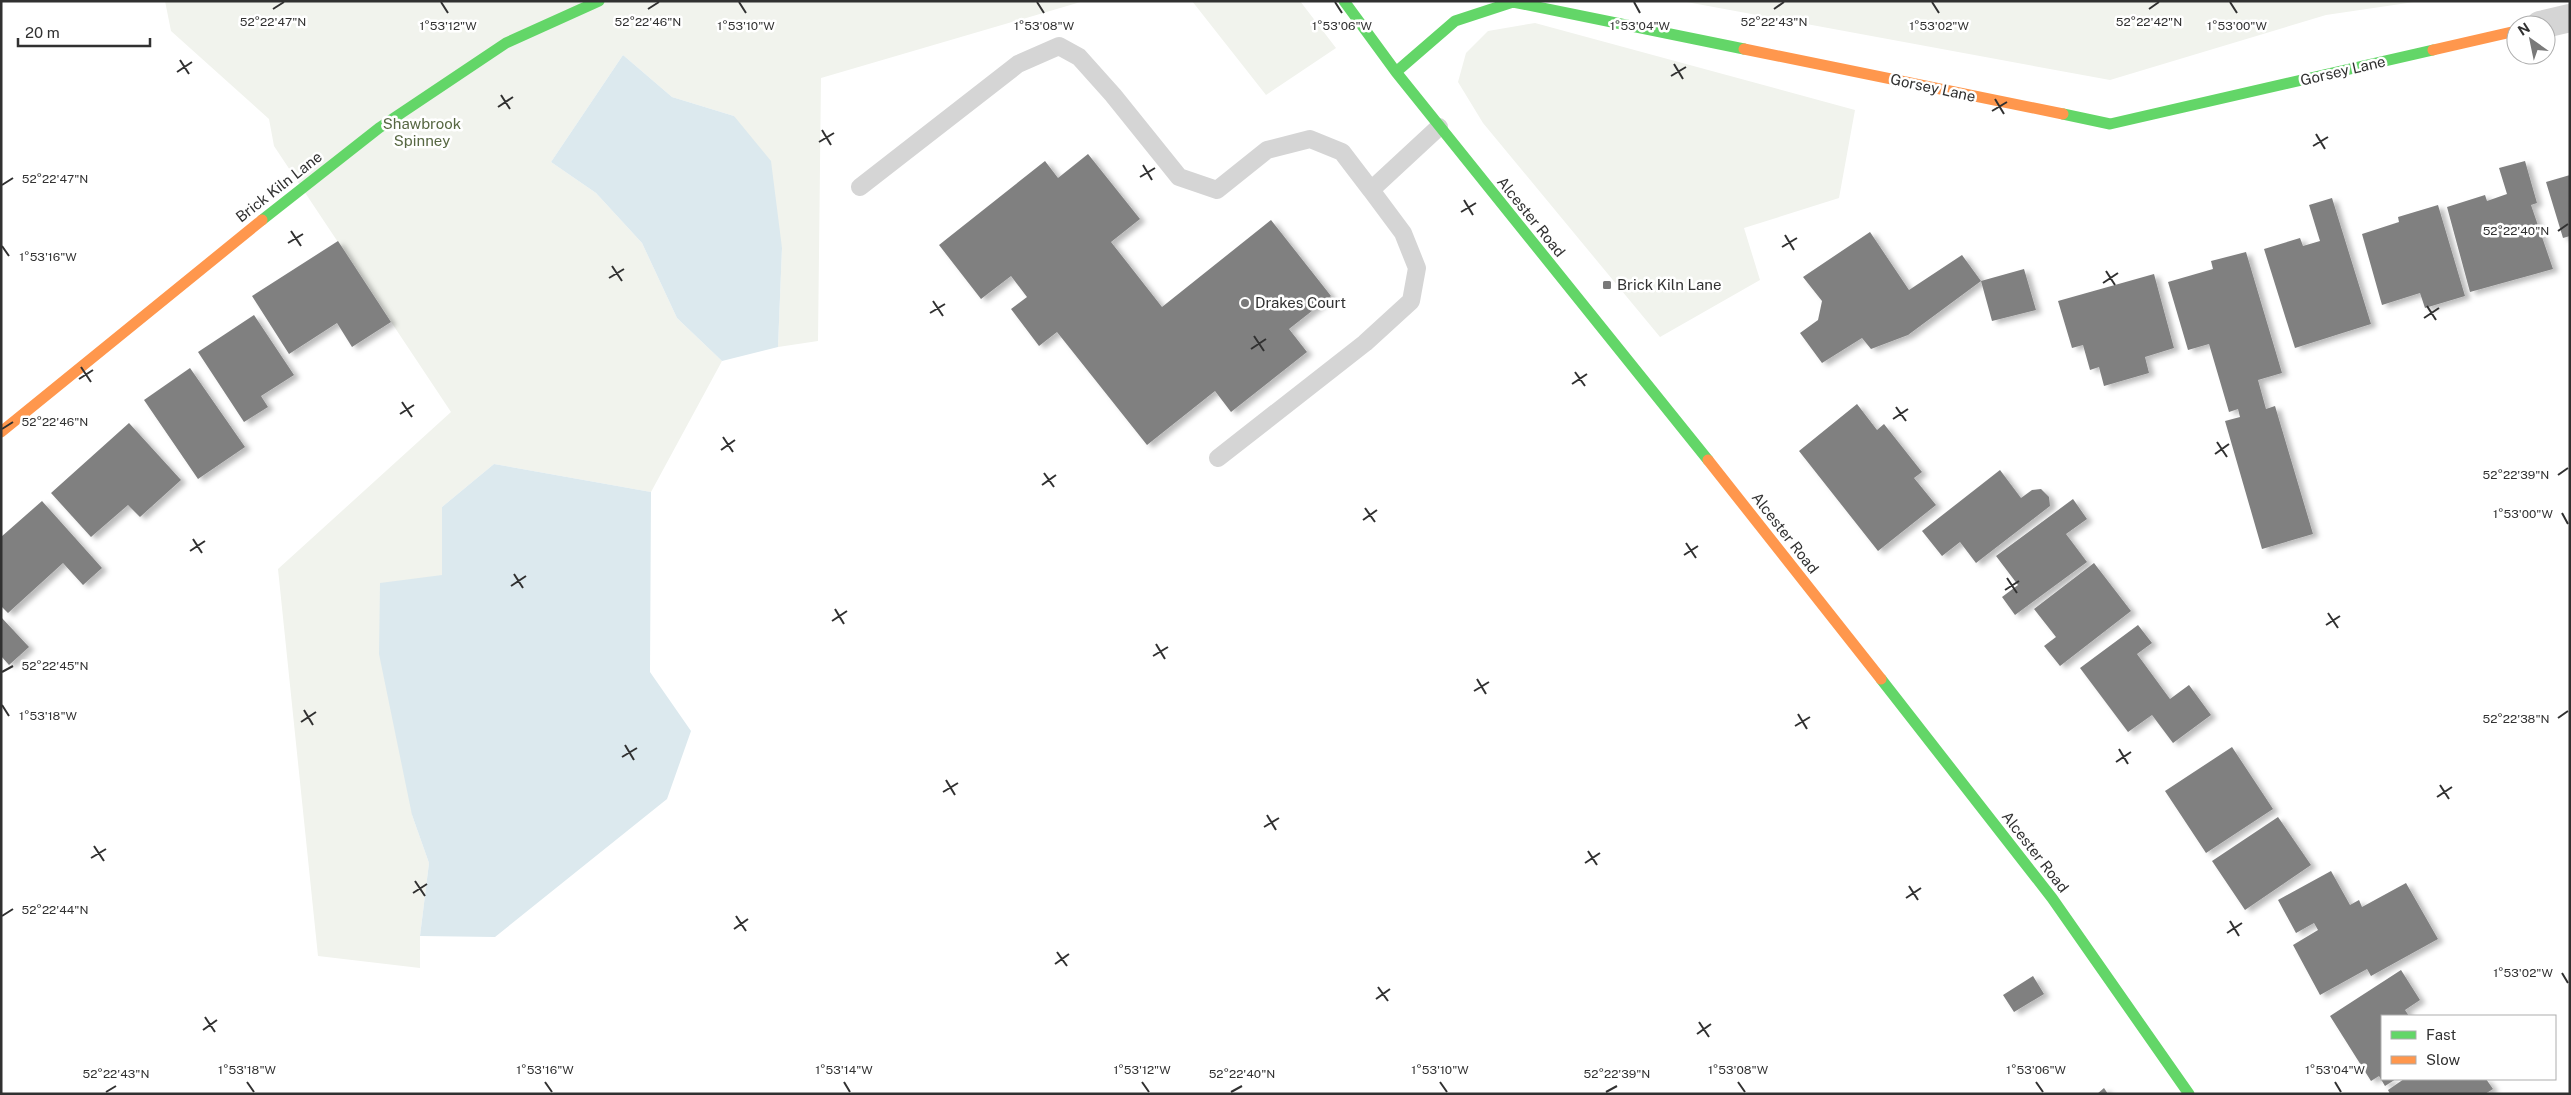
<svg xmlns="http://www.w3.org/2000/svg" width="2571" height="1095" viewBox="0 0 2571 1095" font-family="'Public Sans',sans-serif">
<defs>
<filter id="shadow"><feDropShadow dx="5.5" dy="3" stdDeviation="2.5" flood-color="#0004"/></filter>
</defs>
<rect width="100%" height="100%" fill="#fff"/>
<path fill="#f1f3ed" d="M165,1H1084L821,78L818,341L778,347L782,248L734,116L672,97L623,55L551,162L596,193L642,243L677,318L722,361L651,492L494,464L442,507L443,575L412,815L429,863L420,936V968L318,956L278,569L451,412L274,146L269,119L171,31Z
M1192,1H1300L1336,48L1266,95Z
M1681,1H2421L2326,15L2110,80Z
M1535,23L1855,110L1839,198L1744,228L1760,280L1660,337L1483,123L1458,82L1466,53L1488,31Z"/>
<path fill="#dce9ee" d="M623,55L672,97L734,116L771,161L782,248L778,347L722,361L677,318L642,243L596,193L551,162Z
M494,464L651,492L650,672L691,731L667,799L495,937L420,936L429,863L412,815L379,654L380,583L442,575V507Z"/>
<path fill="#808080" filter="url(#shadow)" d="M1088,154L1140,219L1111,242L1162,307L1271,220L1331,296L1289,329L1307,352L1231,412L1215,391L1147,445L1057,332L1039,346L1011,309L1027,297L1011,276L981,299L939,245L1045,161L1058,178Z
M2525,161L2537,203L2531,205L2553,269L2470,292L2447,207L2485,195L2487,201L2507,194L2499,168Z
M2570,175V236L2563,238L2546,182Z
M2332,198L2371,324L2295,348L2264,249L2300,238L2303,246L2320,241L2309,205Z
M2438,205L2465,296L2425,308L2420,293L2382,305L2362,234L2399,222L2398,217Z
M1870,232L1909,290L1962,255L1981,281L2024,269L2036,310L1992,321L1981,281L1908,335L1871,349L1862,338L1822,363L1800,333L1818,320L1822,301L1803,277Z
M338,241L391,322L352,347L337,323L289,354L252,296Z
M2246,252L2282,373L2258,380L2266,409L2275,406L2313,534L2262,549L2225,421L2240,417L2238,409L2229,412L2209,344L2188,350L2168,282L2213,269L2211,261Z
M2154,274L2174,348L2145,357L2149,373L2104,386L2099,367L2090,370L2083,345L2072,348L2058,301Z
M254,315L294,375L261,396L268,407L244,422L198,352Z
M190,368L245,447L198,479L144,400Z
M1857,404L1877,430L1884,424L1922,472L1914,478L1936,505L1878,551L1799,451Z
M129,423L181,480L140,517L128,505L91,537L51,493Z
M2000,470L2021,498L2032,490L2041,489L2049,497L2050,506L1976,563L1960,542L1942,556L1922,531Z
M2073,499L2087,519L2066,534L2087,562L2015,615L2002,597L2018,585L1996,556Z
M42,501L102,568L83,585L63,563L8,613L1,606V537Z
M2094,563L2131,611L2060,666L2044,646L2056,637L2034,609Z
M1,617L29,647L9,665L1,656Z
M2138,625L2152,643L2137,654L2170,699L2189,685L2211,715L2173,743L2152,715L2128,732L2080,668Z
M2232,747L2273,809L2206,853L2165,791Z
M2278,817L2311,865L2245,910L2212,861Z
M2331,871L2350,905L2359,900L2362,907L2406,883L2438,939L2371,976L2367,969L2320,995L2293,945L2318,930L2314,923L2296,933L2278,900Z
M2401,970L2420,1000L2405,1010L2409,1016H2382V1079H2396L2385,1086L2379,1076L2371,1081L2330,1016Z
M2033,976L2044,994L2014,1012L2003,995Z
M2404,1079H2486L2493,1089L2485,1094H2390L2388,1090Z
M2104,1088L2108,1094H2097Z"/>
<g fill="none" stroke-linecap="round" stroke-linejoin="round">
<path stroke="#d5d5d5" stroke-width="18" d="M860,187L1018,64L1059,46L1079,57L1113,95L1179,177L1217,190L1267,150L1310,139L1342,152L1371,190L1439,127
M1218,458L1365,343L1411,301L1417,268L1403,233L1371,190"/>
<path stroke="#d5d5d5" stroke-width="28" d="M2540,25L2570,18"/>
<path stroke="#63d668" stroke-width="11" d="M1344,1L1396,72L1708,460
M1396,72L1455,21L1513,2L1744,49
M2063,114L2110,124L2433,50
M262,220L379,128L506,43L599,1
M1881,679L2052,898L2189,1094"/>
<path stroke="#ff974d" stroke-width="11" d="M1744,49L2063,114
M2433,50L2516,31
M1,432L262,220
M1708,460L1881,679"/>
</g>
<path fill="none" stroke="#313131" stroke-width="2" d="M441,2L448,13M739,2L746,13M1037,2L1044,13M1335,2L1342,13M1634,2L1640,13M1932,2L1939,13M2230,2L2237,13M273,9L284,2M648,9L659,2M1774,9L1784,2M2149,9L2159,2M180,60L189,74M1674,64L1683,79M177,72L192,62M1671,76L1686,67M501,95L510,109M1995,99L2004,114M498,107L513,97M1992,111L2007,102M822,130L831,145M2316,134L2325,149M819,142L834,133M2313,146L2328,137M1143,165L1152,180M1140,177L1155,168M2,185L13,178M1464,200L1473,215M1461,212L1476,203M291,231L301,246M2558,231L2568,224M1785,235L1794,250M288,243L303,234M2,246L9,256M1782,247L1797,238M612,266L622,281M2106,271L2115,285M609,278L624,269M2103,283L2118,273M933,301L943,316M2427,306L2436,320M930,313L945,304M2424,318L2439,308M1254,336L1264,351M1251,349L1266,339M81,367L91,382M1575,372L1585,386M79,379L93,370M1572,384L1587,374M402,402L412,417M1896,407L1906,421M400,414L414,405M1893,419L1908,409M2,429L13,422M723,437L733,452M2217,442L2227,457M721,450L735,440M2215,454L2229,444M1044,473L1054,487M2558,475L2568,468M1042,485L1056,475M1365,508L1375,522M2562,513L2568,524M1363,520L1377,510M193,539L202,553M1686,543L1696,558M190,551L205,541M1684,555L1698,546M514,574L523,588M2007,578L2017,593M511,586L526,576M2005,590L2019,581M835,609L844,624M2328,613L2338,628M832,621L847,611M2326,625L2340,616M1156,644L1165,659M1153,656L1168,647M2,672L13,666M1477,679L1486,694M1474,691L1489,682M2,705L9,716M304,710L313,725M1798,714L1807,729M2558,718L2568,711M301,722L316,712M1795,726L1810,717M625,745L634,760M2119,749L2128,764M622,757L637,748M2116,762L2131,752M946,780L955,795M2440,785L2449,799M943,792L958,783M2437,797L2452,787M1267,815L1276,830M1264,827L1279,818M94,846L104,861M1588,851L1597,865M91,858L106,849M1585,863L1600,853M415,881L425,896M1909,886L1918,900M413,893L427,884M1906,898L1921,888M2,916L13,909M736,916L746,931M2230,921L2239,936M734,929L748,919M2227,933L2242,923M1057,952L1067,966M1055,964L1069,954M2562,973L2568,983M1378,987L1388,1001M1376,999L1390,989M205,1017L215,1032M1699,1022L1709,1037M203,1030L217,1020M1697,1034L1711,1024M247,1082L254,1092M545,1082L552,1092M844,1082L850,1092M1142,1082L1149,1092M1440,1082L1447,1092M1738,1082L1745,1092M2036,1082L2043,1092M2335,1082L2341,1092M106,1092L116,1086M1231,1092L1242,1086M1606,1092L1617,1086"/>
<g fill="#797979" stroke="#fff" stroke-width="2">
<rect x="1602" y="280" width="10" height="10" rx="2.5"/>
<circle cx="1245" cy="303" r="5"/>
</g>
<g text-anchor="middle" stroke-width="5" stroke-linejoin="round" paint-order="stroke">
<g font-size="15" fill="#313131" stroke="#fff">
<text transform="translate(2343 71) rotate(-13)" y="5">Gorsey Lane</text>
<text transform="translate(1933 88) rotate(12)" y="5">Gorsey Lane</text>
<text transform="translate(279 187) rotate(-38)" y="5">Brick Kiln Lane</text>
<text transform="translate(1531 217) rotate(51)" y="5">Alcester Road</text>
<text transform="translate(1785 533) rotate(52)" y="5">Alcester Road</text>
<text transform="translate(2035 852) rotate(52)" y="5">Alcester Road</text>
</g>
<g font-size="15" fill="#586843" stroke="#fff">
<text x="422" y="129">Shawbrook<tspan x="422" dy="17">Spinney</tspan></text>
</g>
<g font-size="15" fill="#313131" stroke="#fff" text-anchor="start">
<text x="1617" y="290">Brick Kiln Lane</text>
<text x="1255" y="308">Drakes Court</text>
</g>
</g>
<g font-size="12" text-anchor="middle" fill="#313131" stroke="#fff" stroke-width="5" stroke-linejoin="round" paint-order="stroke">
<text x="273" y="26">52°22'47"N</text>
<text x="648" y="26">52°22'46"N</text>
<text x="1774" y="26">52°22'43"N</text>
<text x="2149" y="26">52°22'42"N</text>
<text x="448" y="30">1°53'12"W</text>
<text x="746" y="30">1°53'10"W</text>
<text x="1044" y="30">1°53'08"W</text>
<text x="1342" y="30">1°53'06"W</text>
<text x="1640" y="30">1°53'04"W</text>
<text x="1939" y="30">1°53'02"W</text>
<text x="2237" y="30">1°53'00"W</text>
<text x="55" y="183">52°22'47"N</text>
<text x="2516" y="235">52°22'40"N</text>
<text x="48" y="261">1°53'16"W</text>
<text x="55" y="426">52°22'46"N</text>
<text x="2516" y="479">52°22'39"N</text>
<text x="2523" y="518">1°53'00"W</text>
<text x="55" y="670">52°22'45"N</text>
<text x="48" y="720">1°53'18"W</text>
<text x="2516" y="723">52°22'38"N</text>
<text x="55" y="914">52°22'44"N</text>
<text x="2523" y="977">1°53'02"W</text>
<text x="247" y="1074">1°53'18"W</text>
<text x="545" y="1074">1°53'16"W</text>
<text x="844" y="1074">1°53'14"W</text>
<text x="1142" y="1074">1°53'12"W</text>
<text x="1440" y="1074">1°53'10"W</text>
<text x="1738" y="1074">1°53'08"W</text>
<text x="2036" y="1074">1°53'06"W</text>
<text x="2335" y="1074">1°53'04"W</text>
<text x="116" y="1078">52°22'43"N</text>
<text x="1242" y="1078">52°22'40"N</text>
<text x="1617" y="1078">52°22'39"N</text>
</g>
<rect width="2571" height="1095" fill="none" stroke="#313131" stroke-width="5"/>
<rect x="2381" y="1015" width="175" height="65" fill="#ffffff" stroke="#adadad"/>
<rect x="2391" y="1031" width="25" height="8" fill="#63d668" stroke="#adadad"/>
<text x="2426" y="1040" font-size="15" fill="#313131">Fast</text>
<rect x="2391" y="1056" width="25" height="8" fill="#ff974d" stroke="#adadad"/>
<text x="2426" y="1065" font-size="15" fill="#313131">Slow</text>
<g transform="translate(2531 40) rotate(327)"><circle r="24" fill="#ffffff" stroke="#adadad"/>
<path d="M0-4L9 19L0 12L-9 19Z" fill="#797979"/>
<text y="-8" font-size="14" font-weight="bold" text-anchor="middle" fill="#313131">N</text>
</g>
<path d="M18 38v8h132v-8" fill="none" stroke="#313131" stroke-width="2.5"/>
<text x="25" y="38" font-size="15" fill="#313131" stroke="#ffffff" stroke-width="4" paint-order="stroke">20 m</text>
</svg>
